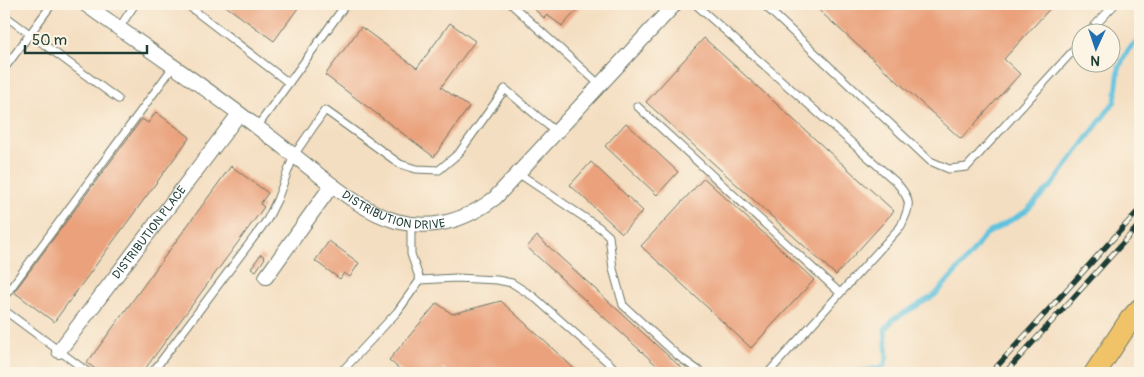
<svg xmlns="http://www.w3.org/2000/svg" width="1144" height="377" viewBox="0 0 1144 377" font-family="Pangolin,sans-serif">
<rect width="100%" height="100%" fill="#fcf5e5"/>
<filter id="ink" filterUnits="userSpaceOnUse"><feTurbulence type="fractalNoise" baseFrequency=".02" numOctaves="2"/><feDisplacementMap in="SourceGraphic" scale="10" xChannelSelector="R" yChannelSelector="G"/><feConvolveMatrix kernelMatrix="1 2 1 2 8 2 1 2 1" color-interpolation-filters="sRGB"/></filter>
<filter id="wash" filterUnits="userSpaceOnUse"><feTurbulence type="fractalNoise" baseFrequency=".0096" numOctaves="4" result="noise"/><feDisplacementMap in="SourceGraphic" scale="20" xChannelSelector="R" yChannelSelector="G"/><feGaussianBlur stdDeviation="1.12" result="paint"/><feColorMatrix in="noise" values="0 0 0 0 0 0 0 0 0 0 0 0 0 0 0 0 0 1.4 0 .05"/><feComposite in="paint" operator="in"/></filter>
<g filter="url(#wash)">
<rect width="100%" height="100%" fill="#f4dec1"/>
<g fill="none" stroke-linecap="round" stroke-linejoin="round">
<path stroke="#60c2de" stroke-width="5" d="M847,373C860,370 872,371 884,366L887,357L885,329L894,319L935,295L970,256L985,235L1025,212L1052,185L1115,101L1119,68L1128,50L1140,38"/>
</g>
<g id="blocks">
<path fill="#eaa17b" d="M223,4H301L274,41Z
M537,4H583L562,26L547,15L544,18L533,8Z
M812,4H1054L1004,59L1020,74L961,139Z
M450,23L475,41L441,87L469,107L434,157L325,75L361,27L417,68Z
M704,38L894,211L836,275L646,102Z
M156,112L190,137L54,322L14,292L142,119L148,123Z
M626,123L678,172L657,195L605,146Z
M591,162L643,211L622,233L570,185Z
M231,166L268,193L260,204L264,207L142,373H101L87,363Z
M704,178L814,280L751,348L641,246Z
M537,236L687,373H665L527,247Z
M329,241L359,263L350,277L344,273L340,279L315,261Z
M261,254L265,258L256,271L251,268Z
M501,301L579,373H448L443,368L438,373H404L389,360L437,303L452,314Z"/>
</g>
</g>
<g filter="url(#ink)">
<use href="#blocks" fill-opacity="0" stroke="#6a7565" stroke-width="1"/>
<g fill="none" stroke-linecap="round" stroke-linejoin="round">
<defs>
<path id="service" d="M186,4L289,83
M511,4L600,85
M695,4L896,182C912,201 911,204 901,226L768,373
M763,4L930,161L949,169L967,167L1082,41
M4,15L118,99
M119,28L135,4
M1089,32L1115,4
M4,69L52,4
M637,106L840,293
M257,127L346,4
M518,173L600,228L609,236L613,269L623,305L678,356L702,373
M411,223V254L420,280
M4,297L173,67
M4,310L89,373
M345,368L351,373
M152,373L267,220L277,200L294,155L325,110L400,164L416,169L439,170L459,153L505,89L556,132
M337,373L345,368L397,312L420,280L456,278L497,280L512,283L534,297L620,373"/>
<g id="minor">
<path id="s1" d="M85,4C136,41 189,76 240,114C265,133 290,152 315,172C340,191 366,212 396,221C433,231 465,221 495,198L675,4"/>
<path d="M266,277L332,185"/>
<path id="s2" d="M59,351L239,114"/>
</g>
<path id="primary" d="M1095,373L1130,320L1140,309"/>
</defs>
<use href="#service" stroke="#6a7565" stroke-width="9"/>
<use href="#minor" stroke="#6a7565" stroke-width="16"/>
<use href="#primary" stroke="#6a7565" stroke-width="23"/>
<use href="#service" stroke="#fff" stroke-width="7"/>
<use href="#minor" stroke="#fff" stroke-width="14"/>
<use href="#primary" stroke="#f1c369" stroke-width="21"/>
<defs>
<path id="rail" d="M991,373L1140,209
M1005,373L1140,224"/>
</defs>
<use href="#rail" stroke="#1f3d34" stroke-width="5.5"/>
<use href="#rail" stroke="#fcf5e5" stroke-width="4" stroke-dasharray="11" stroke-linecap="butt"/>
</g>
</g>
<g text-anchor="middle" stroke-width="5" stroke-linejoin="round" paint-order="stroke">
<g font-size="12" fill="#1f3d34" stroke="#fcf5e5">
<text dy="4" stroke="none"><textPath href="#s1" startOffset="375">DISTRIBUTION DRIVE</textPath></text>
<text dy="4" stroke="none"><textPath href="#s2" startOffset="149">DISTRIBUTION PLACE</textPath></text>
</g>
</g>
<rect width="1144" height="377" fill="none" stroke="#fcf5e5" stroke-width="20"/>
<g transform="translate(1096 48) rotate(183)"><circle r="24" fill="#fcf5e5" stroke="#a4ab9e"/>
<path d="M0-4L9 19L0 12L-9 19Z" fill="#1f6fb2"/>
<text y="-8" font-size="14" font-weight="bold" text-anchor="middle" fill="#1f3d34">N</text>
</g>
<path d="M25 45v8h122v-8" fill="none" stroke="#1f3d34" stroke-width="2.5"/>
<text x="32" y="45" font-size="15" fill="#1f3d34" stroke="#fcf5e5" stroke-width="4" paint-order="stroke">50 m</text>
</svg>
